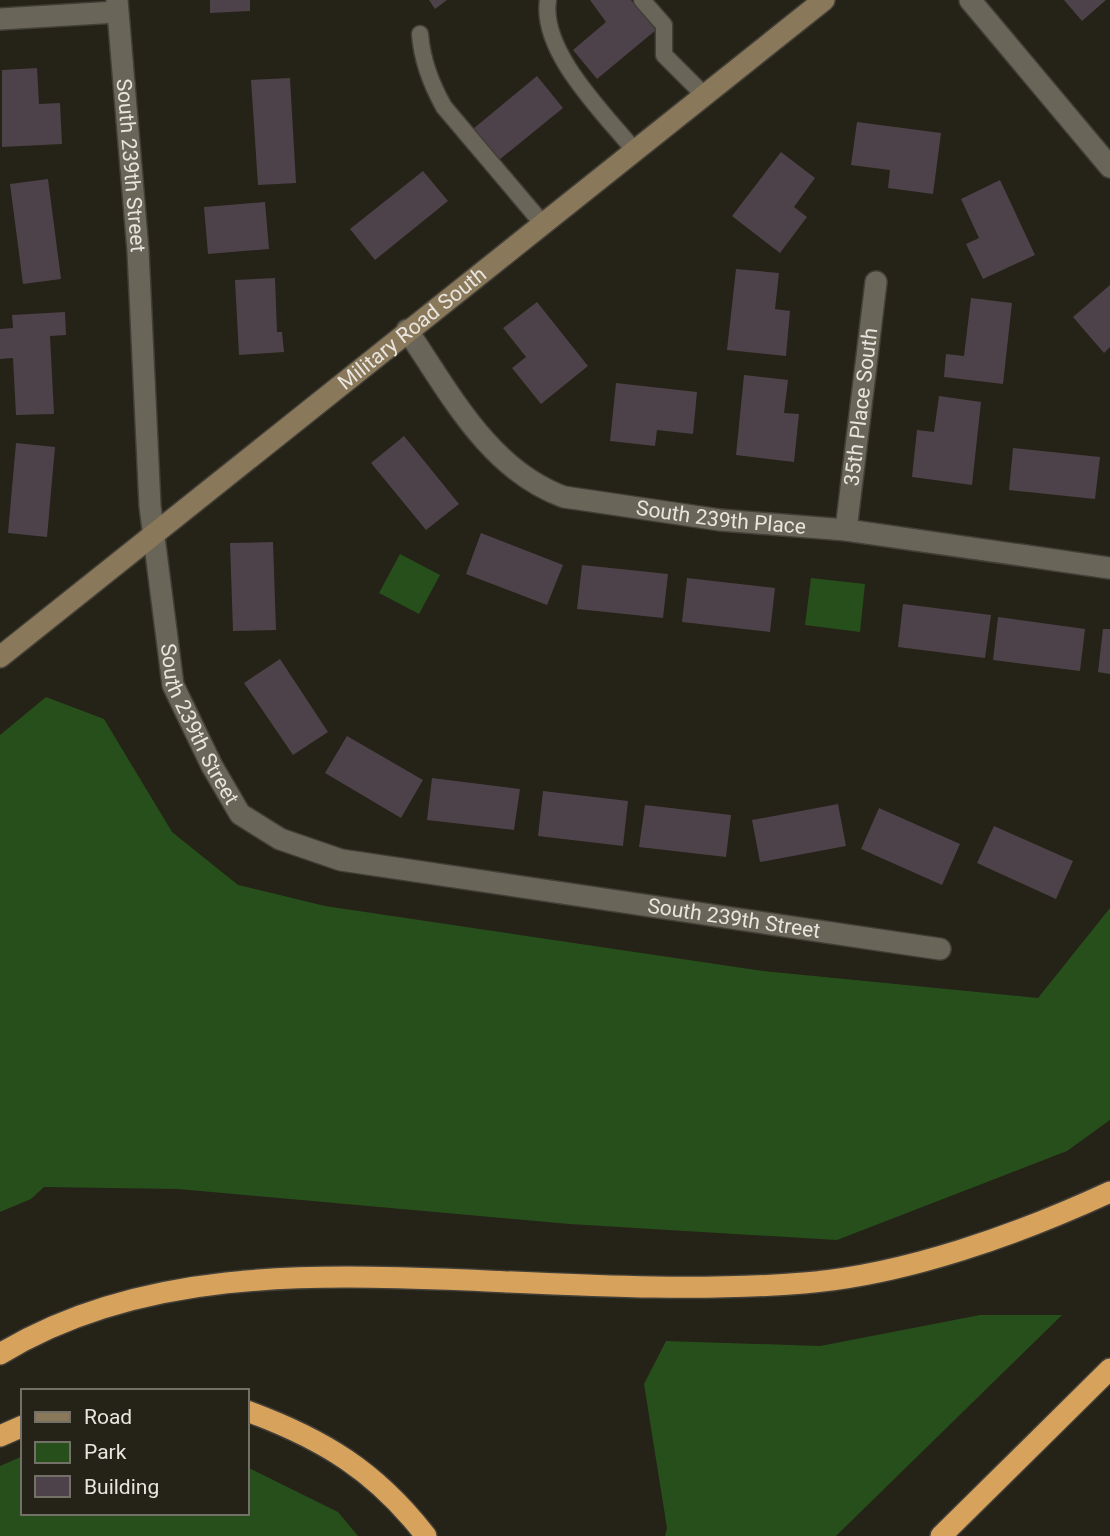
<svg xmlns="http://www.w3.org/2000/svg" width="1110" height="1536" viewBox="0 0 1110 1536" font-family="Roboto,sans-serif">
<rect width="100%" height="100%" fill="#252217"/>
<path fill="#274f1b" d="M400,554L440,575L419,614L379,593Z
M811,578L865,584L860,632L805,625Z
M46,697L104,719L172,832L238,885L325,906L763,971L1038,998L1110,908V1120L1067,1151L837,1240L569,1224L178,1189L44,1187L31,1199L0,1212V735Z
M980,1315H1062L836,1536H665L667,1528L644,1384L666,1341L820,1346Z
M23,1456V1513H247V1467L338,1512L358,1536H0V1466Z"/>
<path fill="#4d4249" d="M210,0H250V11L210,13Z
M429,0H447L435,9Z
M590,0H631L656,30L597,79L573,50L606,22Z
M1064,0H1106L1082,21Z
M37,68L39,104L60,103L62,144L2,147V70Z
M537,76L563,108L499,160L473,129Z
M290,78L296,183L258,185L251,80Z
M857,122L941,133L933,194L888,188L890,170L851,165Z
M781,152L815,178L794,207L807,217L780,253L732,216Z
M423,171L448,201L375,260L350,229Z
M48,179L61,279L23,284L10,184Z
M1000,180L1035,255L983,279L966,244L979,238L961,199Z
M265,202L269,249L208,254L204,207Z
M736,269L779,273L775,309L790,311L786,356L727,350Z
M275,278L277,332H282L284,352L239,355L235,280Z
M1110,285V347L1104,353L1073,317Z
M971,298L1012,303L1003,384L944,377L946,354L964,356Z
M537,302L588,366L541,404L512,368L526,357L503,328Z
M65,312L66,335L50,336L54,414L16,415L13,358L0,359V329L13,328L12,315Z
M744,375L788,380L784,413L799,414L794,462L736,455Z
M616,383L697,392L693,434L657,430L655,446L610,441Z
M939,396L981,402L972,485L912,477L917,430L934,432Z
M404,436L459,504L426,530L371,463Z
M16,443L55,447L47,537L8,533Z
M1013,448L1100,457L1095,499L1009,490Z
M481,533L563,565L547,605L466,574Z
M273,542L276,630L233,631L230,543Z
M582,565L668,574L663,618L577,609Z
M687,578L775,588L770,632L682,622Z
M903,604L991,615L985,658L898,647Z
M998,617L1085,629L1080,671L993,660Z
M1103,629H1110V674L1098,672Z
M280,659L328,732L293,755L244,683Z
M347,736L423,780L401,818L325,773Z
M432,778L520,789L514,830L427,820Z
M543,791L628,801L623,846L538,836Z
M838,804L846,846L760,862L752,820Z
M645,805L731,815L726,857L639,847Z
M879,808L960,844L942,885L861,849Z
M994,826L1073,861L1056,899L977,863Z"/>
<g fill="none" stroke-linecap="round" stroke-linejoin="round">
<defs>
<path id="lane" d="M548,0C540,51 603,112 634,150
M642,0L664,25V55L704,95
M420,34C422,60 431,84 444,107L542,223"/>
<g id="street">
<path id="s1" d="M117,0L138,251L150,506L173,685L212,766L240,814L280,839L341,860L940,949"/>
<path d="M970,0L1110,167"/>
<path d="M0,19L117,12"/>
<path id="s2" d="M407,330C450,393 488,469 564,497L720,520L846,530L1110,568"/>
<path id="s3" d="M846,530L876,282"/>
</g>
<g id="secondary">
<path id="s4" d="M0,657L824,0"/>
</g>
<path id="highway" d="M0,1354C140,1269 309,1274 467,1280C579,1285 692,1292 804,1283C905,1275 1019,1234 1110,1192
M247,1411C323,1439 376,1471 426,1536
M0,1436L23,1426
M941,1536L1110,1369"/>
</defs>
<use href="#lane" stroke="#423f38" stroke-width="19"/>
<use href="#street" stroke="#423f38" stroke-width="24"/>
<use href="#secondary" stroke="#423f38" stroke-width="24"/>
<use href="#highway" stroke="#423f38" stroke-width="24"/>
<use href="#lane" stroke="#696659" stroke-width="16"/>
<use href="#street" stroke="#696659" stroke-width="21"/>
<use href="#secondary" stroke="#8a785a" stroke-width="21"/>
<use href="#highway" stroke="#d7a25c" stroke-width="21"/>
</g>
<g text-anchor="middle" stroke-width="5" stroke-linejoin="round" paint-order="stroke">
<g font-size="21" fill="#e8e5de" stroke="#252217">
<text dy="7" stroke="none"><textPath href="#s1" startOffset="166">South 239th Street</textPath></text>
<text dy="7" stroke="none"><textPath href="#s4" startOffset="527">Military Road South</textPath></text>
<text dy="7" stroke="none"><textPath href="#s3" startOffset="124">35th Place South</textPath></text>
<text dy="7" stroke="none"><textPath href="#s2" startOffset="392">South 239th Place</textPath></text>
<text dy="7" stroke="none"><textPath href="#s1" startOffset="733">South 239th Street</textPath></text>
<text dy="7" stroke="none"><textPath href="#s1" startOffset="1342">South 239th Street</textPath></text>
</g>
</g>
<rect x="21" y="1389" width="228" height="126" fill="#252217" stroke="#737067" stroke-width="2"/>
<rect x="35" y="1412" width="35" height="10" fill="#8a785a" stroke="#737067" stroke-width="2"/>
<text x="84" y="1424" font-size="21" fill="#e8e5de">Road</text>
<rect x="35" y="1442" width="35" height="21" fill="#274f1b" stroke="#737067" stroke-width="2"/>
<text x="84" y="1459" font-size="21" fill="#e8e5de">Park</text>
<rect x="35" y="1476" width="35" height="21" fill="#4d4249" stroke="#737067" stroke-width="2"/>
<text x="84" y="1494" font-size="21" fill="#e8e5de">Building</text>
</svg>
